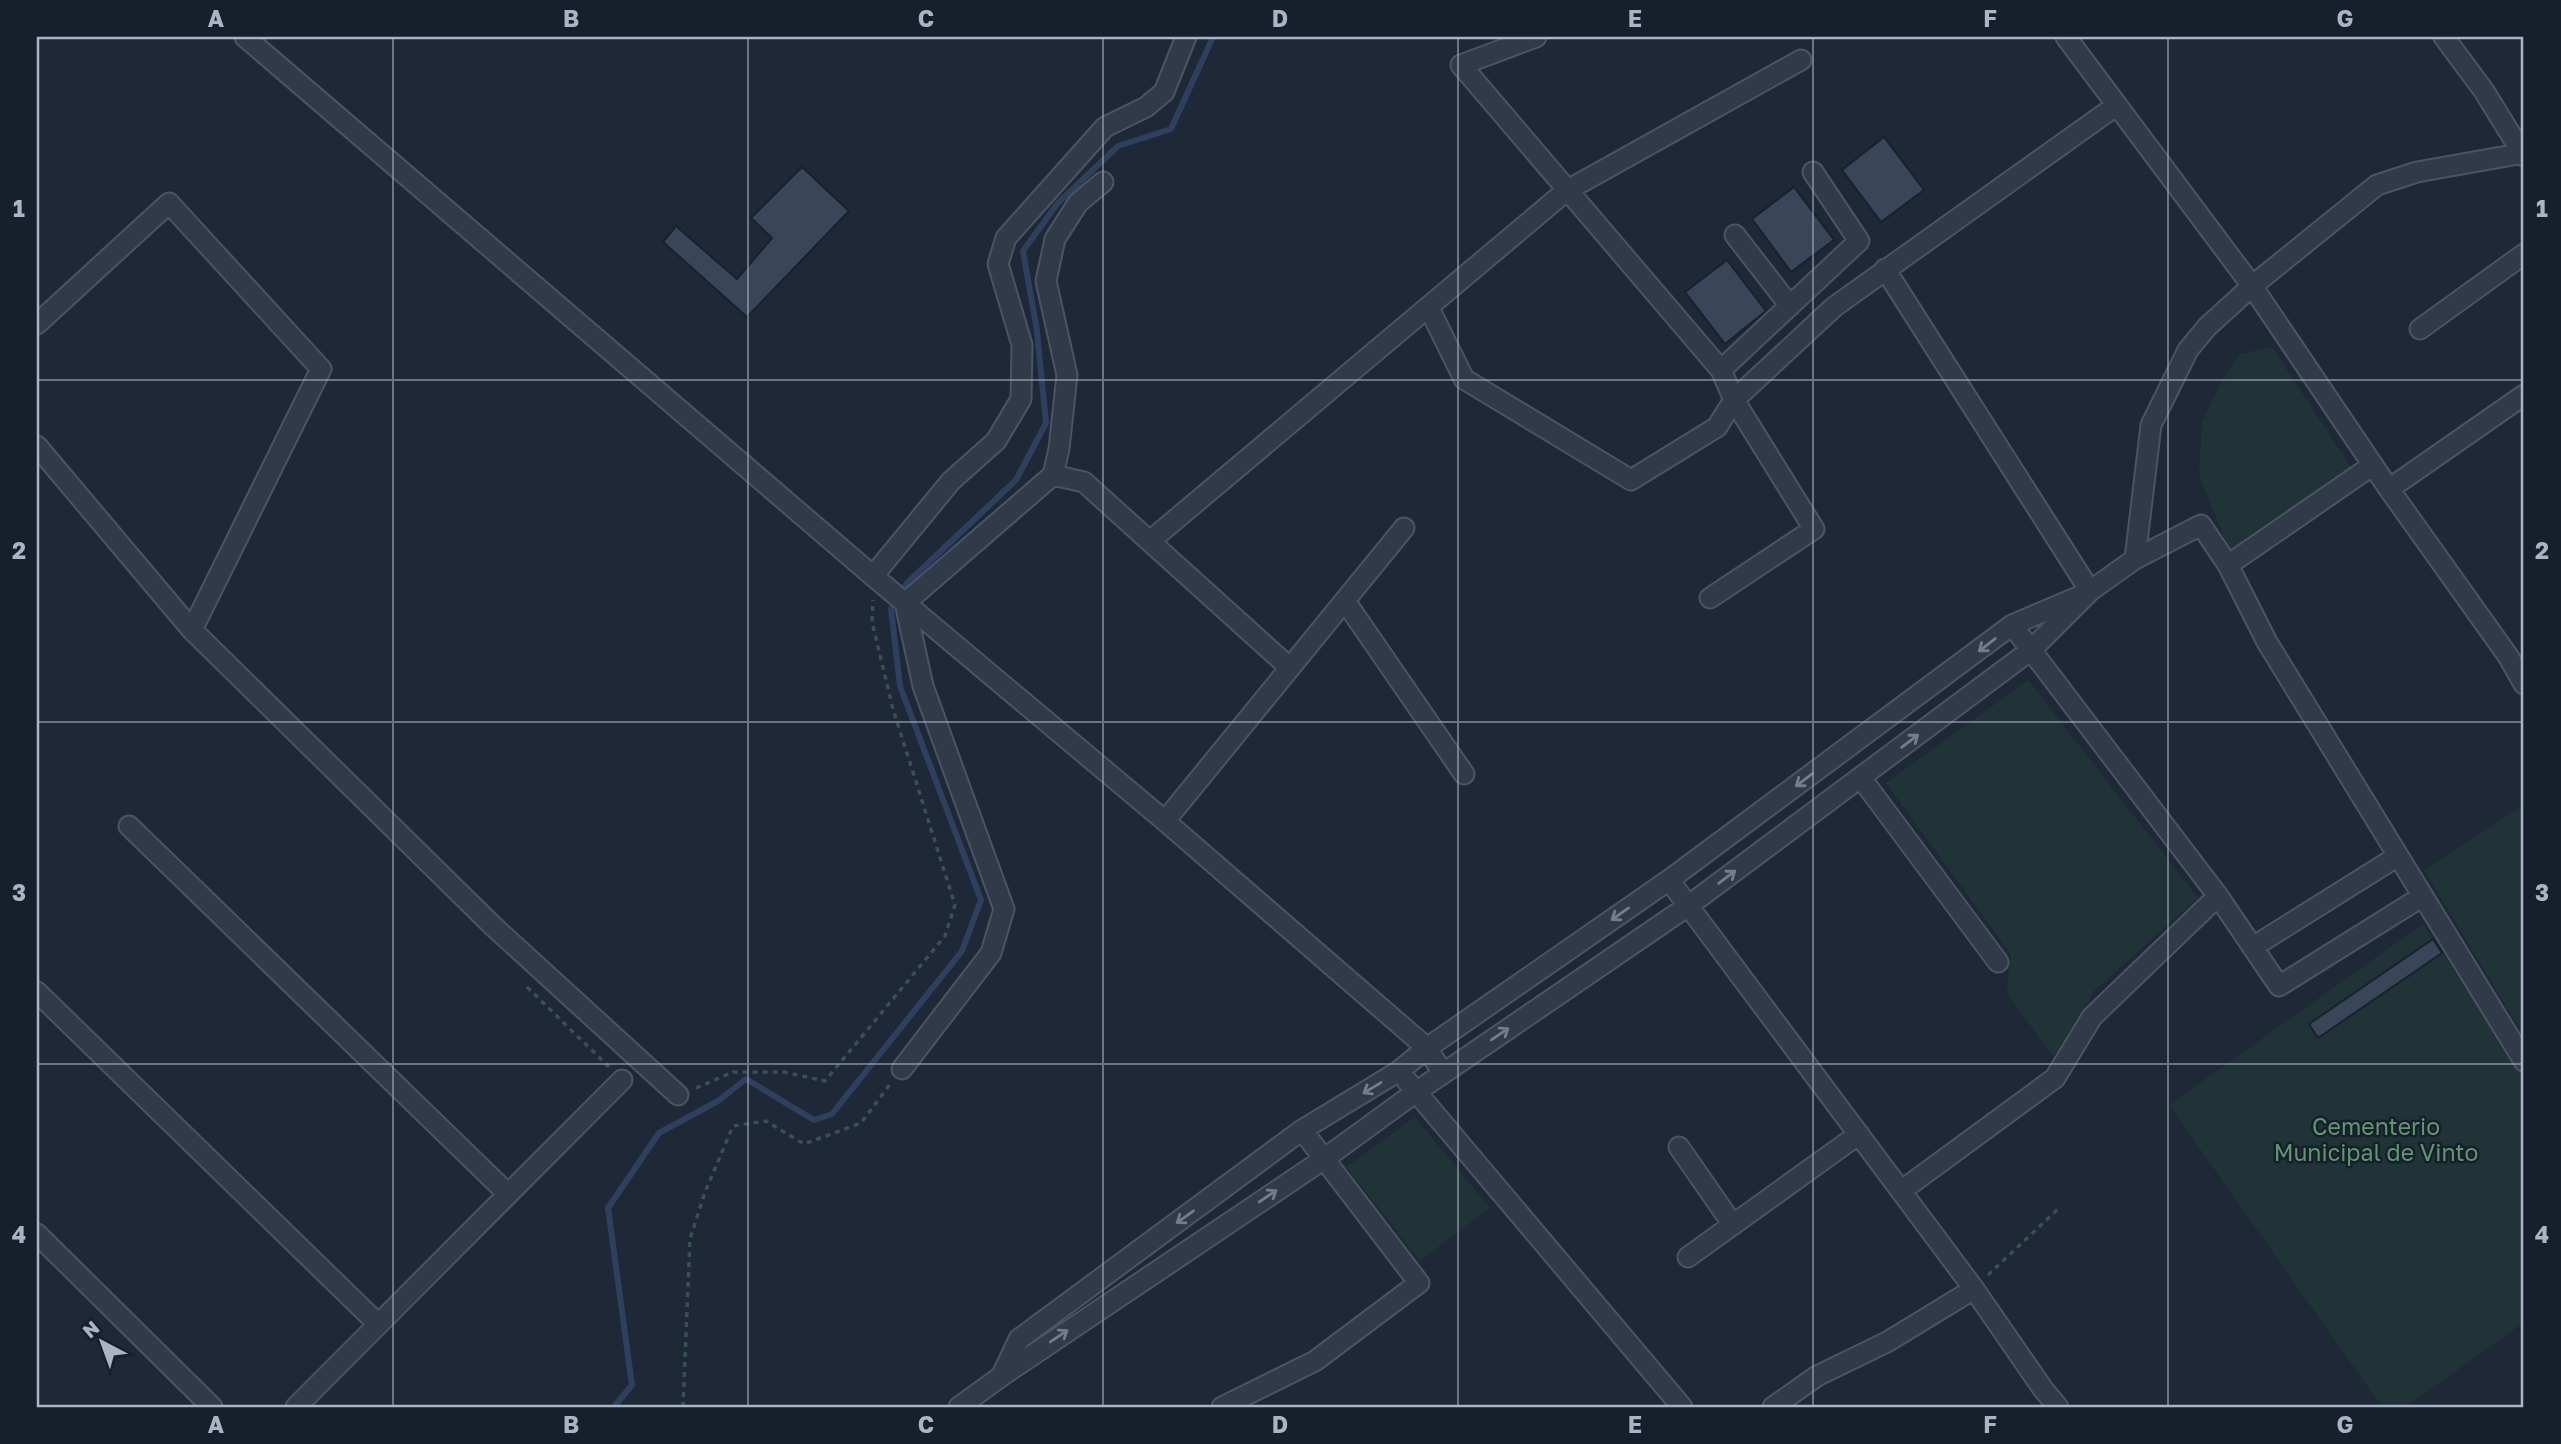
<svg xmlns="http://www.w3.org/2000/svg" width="2561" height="1444" viewBox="0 0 2561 1444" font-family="'Golos Text',sans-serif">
<rect width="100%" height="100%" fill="#1e2837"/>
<path fill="#203438" d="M2272,347L2353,470L2230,552L2199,474L2202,422L2222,381L2240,354Z
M2028,680L2198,898L2095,990L2053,1057L2007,993L2010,953L1886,783Z
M2524,805V1036L2424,870Z
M2423,924L2524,1075V1322L2406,1407H2382L2169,1105Z
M1415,1117L1490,1208L1420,1261L1346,1167Z"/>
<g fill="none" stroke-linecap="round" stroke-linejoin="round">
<path stroke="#2e405e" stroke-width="6" d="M614,1407L632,1385L608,1208L659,1133L718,1101L746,1079L814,1120L832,1114L962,951L981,900L900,686L891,609L907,583L1016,480L1046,423L1037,331L1023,251L1058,203L1118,146L1171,129L1213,37"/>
</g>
<path fill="#394558" stroke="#19212e" stroke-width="2" d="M1884,137L1924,190L1881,222L1842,170Z
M802,167L849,211L747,317L663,242L676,226L737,279L772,238L751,218Z
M1794,187L1834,240L1791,272L1752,219Z
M1727,260L1766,311L1725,344L1685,292Z
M2433,939L2442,953L2318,1038L2309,1024Z"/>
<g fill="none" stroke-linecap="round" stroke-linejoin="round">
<defs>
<path id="minor" d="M245,37L873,576L1165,821L1427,1048L1443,1073
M1536,37L1461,65L1721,370L1734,400L1814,529L1710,598
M2066,37L2252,286L2389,489L2508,656L2524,684
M2444,37L2484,91L2524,156
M1735,235L1790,306
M1885,269L2090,591
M1429,308L1464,379L1631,480L1717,427L1734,400L1834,307L2117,105
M37,324L169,203L321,369L192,630
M2420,329L2524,254
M1721,370L1859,241L1813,172
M37,446L192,630L493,926L678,1095
M1053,475L1059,449L1067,375L1046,281L1055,239L1078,203L1103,182
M2389,489L2524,395
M1150,541L1566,191L1801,60
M2135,559L2151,425L2188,350L2207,327L2252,286L2377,185L2417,172L2524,153
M2228,565L2373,465
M873,576L951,481L996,441L1021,399L1022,345L998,264L1006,238L1105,127L1146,107L1164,92L1186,37
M1345,601L1464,774
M2012,625L2218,896L2279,986L2423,896
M1861,778L1998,962
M1165,821L1404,528
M129,826L508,1194
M1669,880L1974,1289L2043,1389L2058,1407
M2253,947L2398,856
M37,992L378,1324
M902,1069L991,953L1004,909L923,686L905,603L1053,475L1084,482L1290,668
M1407,1081L1682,1407
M1679,1147L1733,1225
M1901,1191L2055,1078L2092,1017L2218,896
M37,1234L212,1407
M1688,1257L1859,1134
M1003,1373L1019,1339L1302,1130L1399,1071L1427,1048L1669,880L2012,625L2080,596
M296,1407L622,1080
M959,1407L1003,1375L1324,1159L1416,1092L1688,906L2031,650L2090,591L2135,559L2201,525L2228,565L2267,642L2524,1061
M1222,1407L1315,1361L1419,1283L1302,1130
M1773,1407L1817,1376L1887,1342L1974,1289"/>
</defs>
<use href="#minor" stroke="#4c5463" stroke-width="23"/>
<path stroke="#3a5053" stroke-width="3.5" stroke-dasharray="5 5" stroke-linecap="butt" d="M527,987L609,1067
M696,1088L733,1072H784L825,1081L945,936L955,905L893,709L872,622L873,600
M1988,1275L2058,1209
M683,1407L690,1239L705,1192L733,1126L766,1121L804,1144L861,1123L891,1083"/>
<use href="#minor" stroke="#313a48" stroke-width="19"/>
</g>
<defs><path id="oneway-shaft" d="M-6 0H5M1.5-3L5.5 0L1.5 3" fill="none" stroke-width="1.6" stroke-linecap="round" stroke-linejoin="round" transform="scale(1.75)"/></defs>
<g stroke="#747d8d">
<use href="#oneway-shaft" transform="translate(1987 645) rotate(142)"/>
<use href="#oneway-shaft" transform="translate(1910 741) rotate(-37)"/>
<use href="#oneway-shaft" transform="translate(1804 780) rotate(143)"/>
<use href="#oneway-shaft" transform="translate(1727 877) rotate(-37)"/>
<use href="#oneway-shaft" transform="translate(1620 914) rotate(145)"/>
<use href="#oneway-shaft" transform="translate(1500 1034) rotate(-34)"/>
<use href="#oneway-shaft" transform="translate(1372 1088) rotate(149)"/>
<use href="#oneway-shaft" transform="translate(1268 1196) rotate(-34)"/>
<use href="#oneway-shaft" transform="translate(1185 1217) rotate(144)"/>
<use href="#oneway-shaft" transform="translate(1059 1336) rotate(-34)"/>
</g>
<path fill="none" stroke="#abb4c5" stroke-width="2" stroke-opacity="0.55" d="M393,37V1407M748,37V1407M1103,37V1407M1458,37V1407M1813,37V1407M2168,37V1407M37,380H2524M37,722H2524M37,1064H2524"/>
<g text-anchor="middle" stroke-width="5" stroke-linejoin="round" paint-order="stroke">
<g font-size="23" fill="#619770" stroke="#171f2c">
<text x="2376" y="1135">Cementerio<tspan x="2376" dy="26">Municipal de Vinto</tspan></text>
</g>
</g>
<rect width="2561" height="1444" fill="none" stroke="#171f2c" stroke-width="77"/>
<g transform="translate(102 1342) rotate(319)" stroke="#171f2c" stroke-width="5" paint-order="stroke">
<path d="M0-5L12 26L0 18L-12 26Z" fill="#abb4c5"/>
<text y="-10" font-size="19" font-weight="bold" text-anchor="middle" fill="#abb4c5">N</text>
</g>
<rect x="38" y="38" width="2484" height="1368" fill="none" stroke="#abb4c5" stroke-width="2.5"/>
<g font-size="23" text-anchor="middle" font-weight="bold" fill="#abb4c5">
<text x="216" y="27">A</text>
<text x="571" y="27">B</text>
<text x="926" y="27">C</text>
<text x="1280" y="27">D</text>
<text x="1635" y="27">E</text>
<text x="1990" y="27">F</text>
<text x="2345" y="27">G</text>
<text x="19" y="217">1</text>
<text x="2542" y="217">1</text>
<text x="19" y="559">2</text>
<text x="2542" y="559">2</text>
<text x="19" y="901">3</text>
<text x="2542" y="901">3</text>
<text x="19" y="1243">4</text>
<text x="2542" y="1243">4</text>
<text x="216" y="1433">A</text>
<text x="571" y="1433">B</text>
<text x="926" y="1433">C</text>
<text x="1280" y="1433">D</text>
<text x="1635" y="1433">E</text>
<text x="1990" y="1433">F</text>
<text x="2345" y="1433">G</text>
</g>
</svg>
